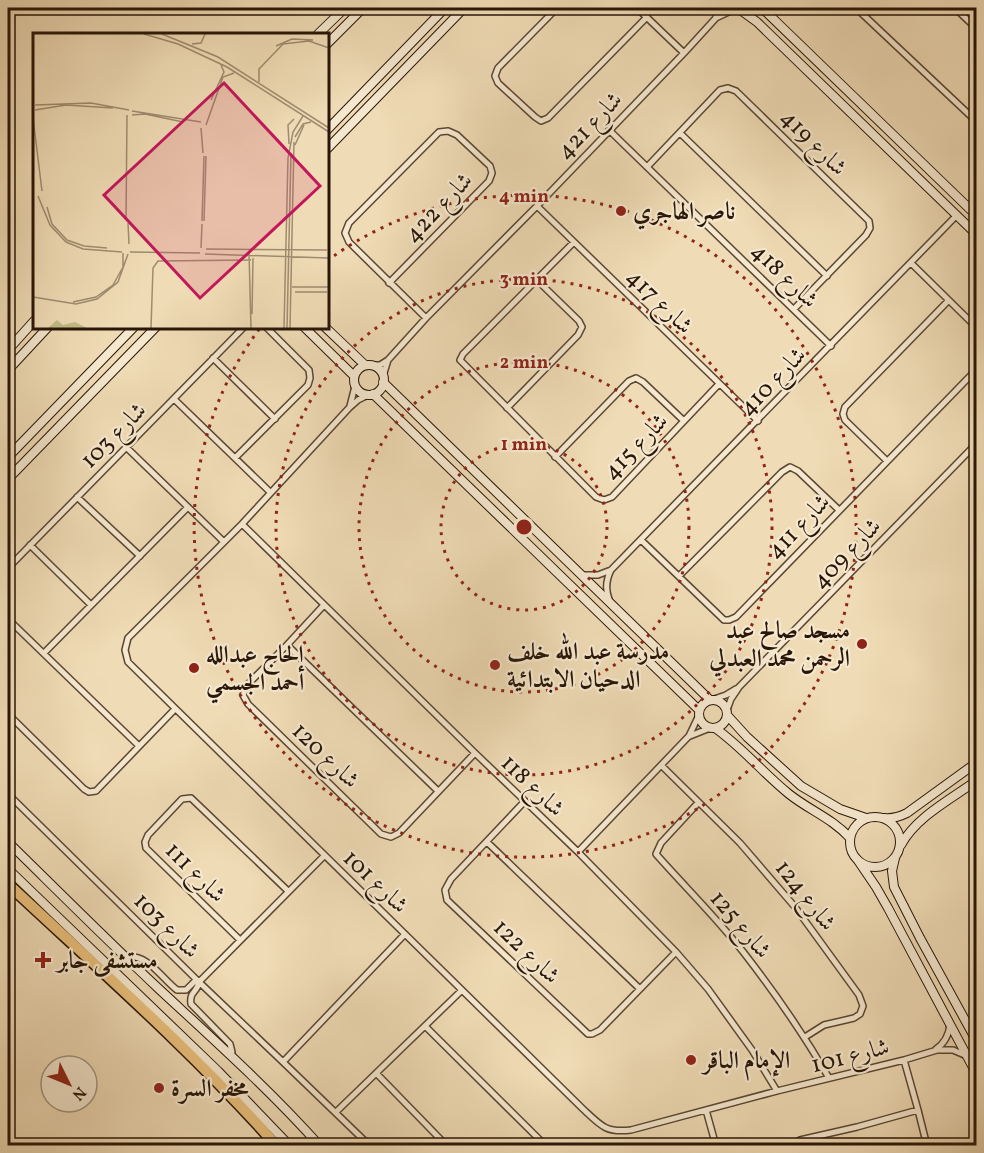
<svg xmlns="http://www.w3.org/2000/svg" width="984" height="1153" viewBox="0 0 984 1153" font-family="Vollkorn,Amiri,serif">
<rect width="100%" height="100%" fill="#efdbb5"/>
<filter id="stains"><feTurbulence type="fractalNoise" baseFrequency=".00333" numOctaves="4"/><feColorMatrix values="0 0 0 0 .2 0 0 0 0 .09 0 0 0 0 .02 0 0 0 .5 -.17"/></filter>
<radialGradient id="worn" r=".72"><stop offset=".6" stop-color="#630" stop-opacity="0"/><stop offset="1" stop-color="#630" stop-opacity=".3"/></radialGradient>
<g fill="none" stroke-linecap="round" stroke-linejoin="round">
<defs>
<path id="street" d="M557,8L498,68L495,76L498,83L535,117L541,121L548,118L647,17
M637,8L684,53
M856,8L976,121
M955,8L976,28
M716,18L735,9
M609,130L831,346
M680,133L827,276
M647,167L720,90L728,88L736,91L869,221L870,228L866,235L794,309
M537,206L758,421
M574,242L463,354L460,360L596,497L604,500L612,497L719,384
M911,263L976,327
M389,283L489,181L492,173L490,166L457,135L448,131L439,132L349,223L345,233L349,242L426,318
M213,358L275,419
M370,365H380L388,360L426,318L537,206L684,53L715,19L721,8
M383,376L388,360
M368,395L358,400L349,408L242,524L128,638L125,650L128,662L583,1109C601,1126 606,1133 631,1130L777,1091L904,1060L937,1050H953L967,1056
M174,399L270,492
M350,406L355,386
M507,408L578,335L582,327L579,321L537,280
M126,447L224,542
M555,457L629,381L636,378L643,382L684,421
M235,458L308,385L310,378L309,370L266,327
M887,461L845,420L843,414L845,407L948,301
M77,497L140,556
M242,524L475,753L578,852L676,952L708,989L752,1050L777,1091
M641,540L724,620H729L736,617L976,370
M30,545L91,605
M8,568L244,327
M582,575H598L611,570
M679,576L782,472L790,467L798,471L839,510
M609,599C605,589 606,580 611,570L957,215
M324,605L287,645L248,684L243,695L248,704L381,834L391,837L399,833L475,753
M8,619L139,746
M287,645L438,791
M44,653L187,508
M714,699L726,695L736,689
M727,710L731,699L739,687L976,444
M8,714L84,789L89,792L96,791L175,709
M690,736L710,728
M662,766L740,843L795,907L859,995L863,1006L860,1014L854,1018L824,1025L805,1037
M8,794L199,982L324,856
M525,801L451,879L445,890L447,900L588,1034H592L600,1030L676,952
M698,803L661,843L656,854C685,887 717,918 744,953C775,993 804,1035 829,1078
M487,842L640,989
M578,852L689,736L699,715
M240,940L146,848L145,842L148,835L182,799L191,798L288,891
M125,957C148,953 161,978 177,990H186L194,982H199
M199,982L283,1062
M199,982C198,992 189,991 191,1004L230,1044L232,1052L231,1056
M425,1026L546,1146
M936,1049C945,1043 949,1035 950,1024
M904,1060L918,1110
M377,1074L447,1146
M706,1110L716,1146
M336,1112L462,990
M370,1146L283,1062L405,934
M792,1146L800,1140L857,1127L918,1110L927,1146"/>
<path id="secondary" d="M762,8L976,215
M739,9L757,22L976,234
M318,34L345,8
M327,44L363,8
M327,130L445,8
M327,149L464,8
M304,327L354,376
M325,327L365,365
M8,350L34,321
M354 380a15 15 0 1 1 30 0a15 15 0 1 1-30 0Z
M8,370L48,327
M383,382L710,700
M373,394L699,710
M8,457L134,327
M8,479L156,327
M699 714a14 14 0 1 1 28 0a14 14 0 1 1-28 0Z
M727,715L747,737L801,786L840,809L866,818
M715,728C742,747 763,773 789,794C809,810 833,819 850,838
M850 842a25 25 0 1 1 50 0a25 25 0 1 1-50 0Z
M884,818C893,819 899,817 907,813L976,763
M8,842C58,891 108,941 159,989C214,1040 270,1090 320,1146
M901,845C916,817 951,799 976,781
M895,858L892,871L894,887L920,938L976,1040
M857,859L876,887L888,908L976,1073
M8,869L218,1071L290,1146"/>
<path id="highway" d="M8,884C99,969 194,1052 277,1146"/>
</defs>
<use href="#street" stroke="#5a4733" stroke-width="8"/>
<use href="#secondary" stroke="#281608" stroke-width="10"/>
<use href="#highway" stroke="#281608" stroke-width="13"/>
<use href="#street" stroke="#f5e8cf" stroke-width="5"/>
<use href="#secondary" stroke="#f5e8cf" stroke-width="8"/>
<use href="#highway" stroke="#e8be7a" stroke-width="10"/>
</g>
<g fill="none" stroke="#8f2418" stroke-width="3" stroke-dasharray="3 6">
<circle cx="524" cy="527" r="83"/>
<circle cx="524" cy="527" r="165"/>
<circle cx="524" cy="527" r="248"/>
<path d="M327 261A331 331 0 1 1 260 328"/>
</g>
<g fill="#8f2418" stroke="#f5e8cf" stroke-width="2">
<circle cx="621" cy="211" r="6"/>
<circle cx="862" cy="644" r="6"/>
<circle cx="495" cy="665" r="6"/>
<circle cx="194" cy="668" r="6"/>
<path d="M40 951h6v6h6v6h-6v6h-6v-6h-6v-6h6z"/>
<circle cx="691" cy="1060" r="6"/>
<circle cx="159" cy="1088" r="6"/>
</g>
<g text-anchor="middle" stroke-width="4.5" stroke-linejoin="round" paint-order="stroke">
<g font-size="24" fill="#281608" stroke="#f5e8cf">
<text transform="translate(589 125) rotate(-46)" y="8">شارع 421</text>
<text transform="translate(814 142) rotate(45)" y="8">شارع 419</text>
<text transform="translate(438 207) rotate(-46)" y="8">شارع 422</text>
<text transform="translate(785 275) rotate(44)" y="8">شارع 418</text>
<text transform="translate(660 301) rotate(44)" y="8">شارع 417</text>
<text transform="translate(772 381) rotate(-46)" y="8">شارع 410</text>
<text transform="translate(113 435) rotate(-45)" y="8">شارع 103</text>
<text transform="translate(635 446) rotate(-46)" y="8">شارع 415</text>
<text transform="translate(798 526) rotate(-46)" y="8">شارع 411</text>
<text transform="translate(846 553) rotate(-46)" y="8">شارع 409</text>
<text transform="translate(326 755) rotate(44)" y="8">شارع 120</text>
<text transform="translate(533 785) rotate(44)" y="8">شارع 118</text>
<text transform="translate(196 872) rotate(45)" y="8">شارع 111</text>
<text transform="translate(376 881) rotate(44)" y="8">شارع 101</text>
<text transform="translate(806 895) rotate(52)" y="8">شارع 124</text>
<text transform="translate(741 924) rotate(50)" y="8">شارع 125</text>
<text transform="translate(167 925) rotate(45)" y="8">شارع 103</text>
<text transform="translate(527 951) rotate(44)" y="8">شارع 122</text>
<text transform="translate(850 1055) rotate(-14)" y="8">شارع 101</text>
</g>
<g font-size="24" font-weight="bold" fill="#281608" stroke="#f5e8cf" text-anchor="start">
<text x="633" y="219">ناصر الهاجري</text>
<text x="850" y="638" text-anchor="end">مسجد صالح عبد<tspan x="850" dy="28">الرحمن محمد العبدلي</tspan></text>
<text x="507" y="659">مدرسة عبد الله خلف<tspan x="507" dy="28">الدحيان الابتدائية</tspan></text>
<text x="206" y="662">الحاج عبدالله<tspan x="206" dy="28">أحمد الجسمي</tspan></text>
<text x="57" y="968">مستشفى جابر</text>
<text x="703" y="1068">الإمام الباقر</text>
<text x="171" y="1096">مخفر السرة</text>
</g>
</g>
<g transform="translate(33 33)">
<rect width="296" height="296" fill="#efdbb5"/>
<path d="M24,287L30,292L42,289L54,295H15Z" fill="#c1bd88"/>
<path fill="none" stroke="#9f8c70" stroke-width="1.5" d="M111,1L145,11L194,34L296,99M129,1L185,24L296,95M159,11L168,10L172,1M243,13L259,6L280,7M226,49V36L250,11L276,8L296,15M178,67L191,39L188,32M2,72L58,70L96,77M2,77L33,72L80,75M99,78L168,89M99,82L112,81L150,89M0,85L9,158M173,92L190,44L201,40M168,95L170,120M262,104L270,91L278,89M256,111L255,92L261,86M262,112L271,92M5,163L17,192L33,209L50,216L89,219M14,174L19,191L34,207L51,213L74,215M93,187L94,82M169,188L171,123M171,188L173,123M95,190L96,211M168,215L169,191M173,216L294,217M97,219L167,220M216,220L218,295M172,221L295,225M259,254H295M262,259H294M0,264L43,271L64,266L85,249L95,221M40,269L63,264L80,252L90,234V220M219,281L220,225M118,295L120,235L125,228L218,227M251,295L255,125L260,99L270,83M254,295L258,120M257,295L261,109"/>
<path fill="#c2185b" fill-opacity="0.15" stroke="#c2185b" stroke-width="3" d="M191,50L287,153L167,265L71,162Z"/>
<rect width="296" height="296" fill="none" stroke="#281608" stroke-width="3"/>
</g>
<circle cx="524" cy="527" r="9" fill="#8f2418" stroke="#f5e8cf" stroke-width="3"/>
<g font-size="18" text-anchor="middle" font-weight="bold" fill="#8f2418" stroke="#f5e8cf" stroke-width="4.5" stroke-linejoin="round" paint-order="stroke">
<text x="524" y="202">4 min</text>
<text x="524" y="285">3 min</text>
<text x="524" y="368">2 min</text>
<text x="524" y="450">1 min</text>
</g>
<rect width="984" height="1153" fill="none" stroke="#efdbb5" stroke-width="30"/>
<rect x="9" y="9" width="966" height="1135" fill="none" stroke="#281608" stroke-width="3"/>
<rect x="15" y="15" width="954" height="1123" fill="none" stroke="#281608" stroke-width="1.5"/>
<g transform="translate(69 1084) rotate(133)"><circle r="28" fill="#f5e8cf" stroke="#a3947f" stroke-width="1.5"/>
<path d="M0-4.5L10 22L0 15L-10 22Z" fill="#8f2418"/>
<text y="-9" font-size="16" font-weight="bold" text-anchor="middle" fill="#281608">N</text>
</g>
<rect width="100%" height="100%" filter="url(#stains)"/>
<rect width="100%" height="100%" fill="url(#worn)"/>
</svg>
